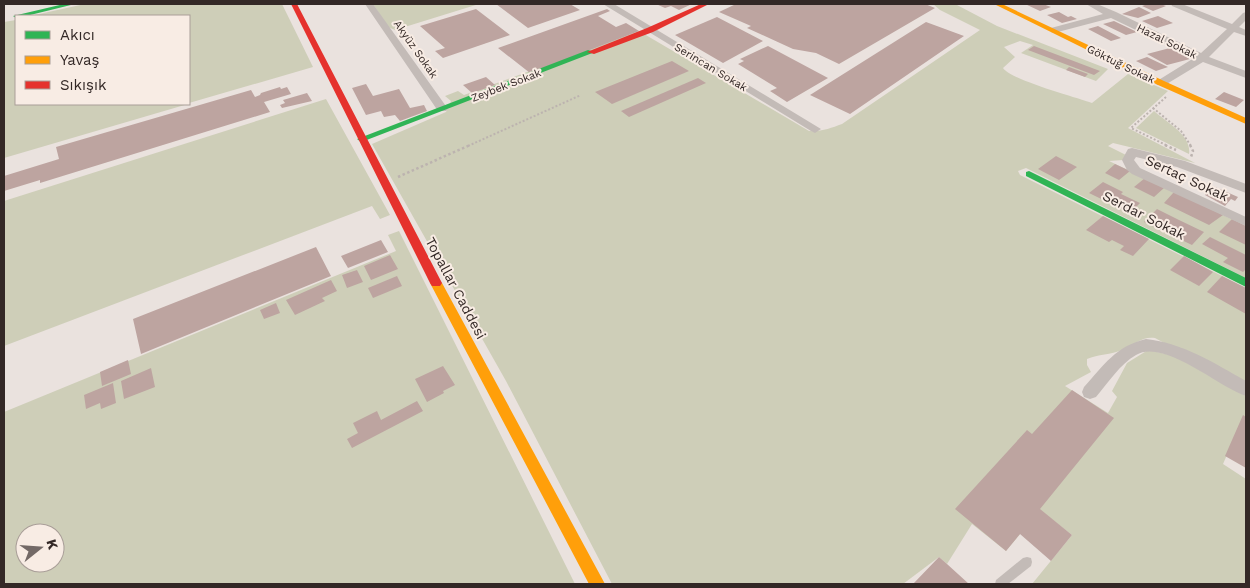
<svg xmlns="http://www.w3.org/2000/svg" width="1250" height="588" viewBox="0 0 1250 588" font-family="'Work Sans',sans-serif">
<rect width="100%" height="100%" fill="#eae2de"/>
<path fill="#ceceb8" fill-rule="evenodd" d="M85,4H282L313,67L189,103V16H30Z
M373,4H479L395,30L388,27Z
M933,4L957,5L997,26L1108,69L1096,81L1021,53L1033,45L1020,41L1004,47L1015,57L1003,68C1011,80 1075,97 1092,103L1128,74L1168,91L1128,128L1195,163L1113,143L1108,146L1126,155L1123,160L1109,161L1246,226V278L1026,168L1018,171L1020,175L1246,288V387L1155,338C1142,336 1134,345 1122,350C1111,355 1098,354 1087,359V365L1091,372L1065,386L1108,413L1117,397L1112,391L1127,363L1148,350L1175,356L1246,396V417L1244,416L1223,464L1246,479V584H1032L1072,535L1040,510L1006,551L972,524L947,564L939,557L903,584H612L506,381L372,144L446,112L451,101L445,96L458,91L464,95L639,31L809,131C821,132 831,128 842,124L980,30L940,10Z
M16,20V104H188L4,158V22Z
M326,99L390,215L380,219L372,206L4,346V201Z
M1154,111C1166,122 1192,135 1189,154L1136,128Z
M399,231L575,584H4V412L396,251L388,235ZM25,533H55V563H25Z"/>
<path fill="#bda4a0" d="M496,4H570L580,10L528,28Z
M656,4H692L679,10L671,6L665,8Z
M736,4H925L935,8L839,64L816,53L793,49L747,28L751,26L719,12Z
M1025,4H1043L1051,7L1040,11Z
M1148,4H1160L1166,6L1153,11L1142,6Z
M1139,7L1151,13L1138,18L1122,14Z
M476,9L510,35L443,58L435,51L445,48L420,26Z
M607,9L610,11L598,16L616,27L626,23L639,31L530,73L498,48Z
M1059,12L1068,17L1071,16L1077,19L1062,23L1047,15Z
M1158,16L1173,23L1157,28L1142,21Z
M717,17L763,41L723,63L675,35Z
M1114,21L1137,32L1126,35L1103,24Z
M926,22L964,36L850,114L810,95Z
M1098,26L1121,38L1111,41L1088,29Z
M768,46L828,78L787,102L770,91L777,88L738,64L744,61L740,59Z
M1034,46L1100,71L1094,75L1028,50Z
M1170,48L1177,52L1180,51L1189,56L1186,57L1190,59L1167,65L1147,54Z
M1147,57L1168,67L1156,71L1136,61Z
M672,61L689,71L612,104L595,92Z
M1069,67L1088,74L1085,77L1066,70Z
M486,77L495,85L472,93L463,85Z
M698,78L706,83L629,117L621,111Z
M366,84L373,96L399,89L410,108L424,105L427,111L400,121L395,115L384,117L381,111L366,115L352,88Z
M280,87L281,89L287,87L291,94L264,102L270,112L40,183V180L4,191V176L59,159L56,147L251,90L255,97L260,95L261,93Z
M1224,92L1244,100L1236,107L1215,99Z
M307,93L312,101L282,108L280,105L285,103L283,100Z
M1056,156L1077,167L1059,180L1038,169Z
M1115,164L1130,171L1119,180L1105,173Z
M1145,178L1164,188L1154,197L1134,187Z
M1103,182L1123,192L1121,194L1140,203L1130,213L1089,193Z
M1213,186L1238,197L1235,201L1231,199L1225,206L1205,195Z
M1174,192L1223,215L1209,225L1164,203Z
M1157,209L1179,220L1204,232L1192,245L1144,222Z
M1103,216L1149,239L1133,256L1120,250L1124,246L1112,240L1109,242L1086,230Z
M1232,219L1246,226V245L1219,232Z
M1210,237L1246,255V269L1243,272L1223,262L1228,258L1202,244Z
M381,240L388,252L348,268L341,256Z
M316,247L331,276L141,354L133,319Z
M390,255L398,269L371,280L364,266Z
M1184,256L1213,272L1199,286L1170,270Z
M357,270L363,282L347,288L342,275Z
M397,276L402,286L373,298L368,288Z
M1222,276L1246,288V314L1207,292Z
M331,280L337,291L322,298L325,301L295,315L286,300Z
M276,303L280,313L264,319L260,310Z
M128,360L131,374L102,386L100,372Z
M443,366L455,385L443,391L444,393L427,402L415,379Z
M151,368L155,387L124,399L121,381Z
M113,383L116,403L101,409L100,403L86,409L84,395Z
M1072,390L1114,418L1040,509L1072,535L1051,561L1020,534L1006,551L955,509L1027,430L1032,434Z
M417,401L423,411L352,448L347,439L358,433L353,423L377,411L381,420Z
M1243,415L1246,417V468L1225,456Z
M939,557L947,564L969,584H913Z"/>
<g fill="none" stroke-linecap="round" stroke-linejoin="round">
<path stroke="#bcb3af" stroke-width="2" stroke-dasharray="2 2" stroke-linecap="butt" d="M1166,97L1131,128L1168,146
M1153,108L1181,131L1191,146
M468,146L581,95"/>
<path stroke="#bcb3af" stroke-width="2.5" stroke-dasharray="2.5 2.5" stroke-linecap="butt" d="M1165,145L1176,150
M1190,145L1193,151L1191,157
M398,177L470,145"/>
<path fill="#c3bbb7" fill-rule="evenodd" d="M1027,557L1031,558L1032,562L1031,566L1008,584H995L996,580L1023,558Z"/>
<path fill="#c3bbb7" fill-rule="evenodd" d="M365,4H373L448,109L446,111H438Z
M603,4H614L821,129L815,133L811,131Z
M1086,4H1097L1116,12L1201,53L1227,29L1172,6L1171,4H1182L1232,24L1243,13L1246,12V20L1239,27L1246,30V36L1234,32L1209,57L1246,71V78L1203,62L1165,85H1157L1156,83L1157,81L1194,58L1111,18L1054,33L1051,32V28L1103,14Z
M1132,148L1185,161L1246,184V193L1177,167L1136,157L1134,160L1140,168L1246,217V226L1132,174L1127,170L1122,160L1128,149Z
M1146,339C1183,343 1214,363 1246,381V396C1220,388 1164,338 1136,355C1120,364 1108,383 1096,397L1090,399L1084,397L1082,392L1084,387C1104,365 1116,346 1146,339Z"/>
<path fill="#30b455" fill-rule="evenodd" d="M64,4H75L26,16H16V18L13,16Z
M588,50L595,52L364,141L361,142L357,139Z
M1029,171L1246,278V287L1026,176V172Z"/>
<path fill="#ff9f0a" fill-rule="evenodd" d="M994,4H1002L1164,81L1246,118V124L1158,85Z
M436,279L442,283L605,584H589L430,283Z"/>
<path fill="#e5322d" fill-rule="evenodd" d="M291,4H297L442,283L440,286H432L430,283Z
M701,4H709L653,32L594,54L587,52L647,28Z"/>
</g>
<g text-anchor="middle" stroke-width="4" stroke-linejoin="round" paint-order="stroke">
<g font-size="11" fill="#332826" stroke="#f8ece4">
<text transform="translate(1167 41) rotate(26)" y="4">Hazal Sokak</text>
<text transform="translate(416 49) rotate(55)" y="4">Akyüz Sokak</text>
<text transform="translate(1121 64) rotate(26)" y="4">Göktuğ Sokak</text>
<text transform="translate(711 67) rotate(31)" y="4">Serincan Sokak</text>
<text transform="translate(506 85) rotate(-21)" y="4">Zeybek Sokak</text>
</g>
<g font-size="14" fill="#332826" stroke="#f8ece4">
<text transform="translate(1187 178) rotate(25)" y="5">Sertaç Sokak</text>
<text transform="translate(1144 215) rotate(27)" y="5">Serdar Sokak</text>
<text transform="translate(456 288) rotate(62)" y="5">Topallar Caddesi</text>
</g>
</g>
<rect width="1250" height="588" fill="none" stroke="#332826" stroke-width="10"/>
<rect x="15" y="15" width="175" height="90" fill="#f8ece4" stroke="#a99e98"/>
<rect x="25" y="31" width="25" height="8" fill="#30b455" stroke="#a99e98"/>
<text x="60" y="40" font-size="15" fill="#332826">Akıcı</text>
<rect x="25" y="56" width="25" height="8" fill="#ff9f0a" stroke="#a99e98"/>
<text x="60" y="65" font-size="15" fill="#332826">Yavaş</text>
<rect x="25" y="81" width="25" height="8" fill="#e5322d" stroke="#a99e98"/>
<text x="60" y="90" font-size="15" fill="#332826">Sıkışık</text>
<g transform="translate(40 548) rotate(73)"><circle r="24" fill="#f8ece4" stroke="#a99e98"/>
<path d="M0-4L9 19L0 12L-9 19Z" fill="#736966"/>
<text y="-8" font-size="14" font-weight="bold" text-anchor="middle" fill="#332826">K</text>
</g>
</svg>
